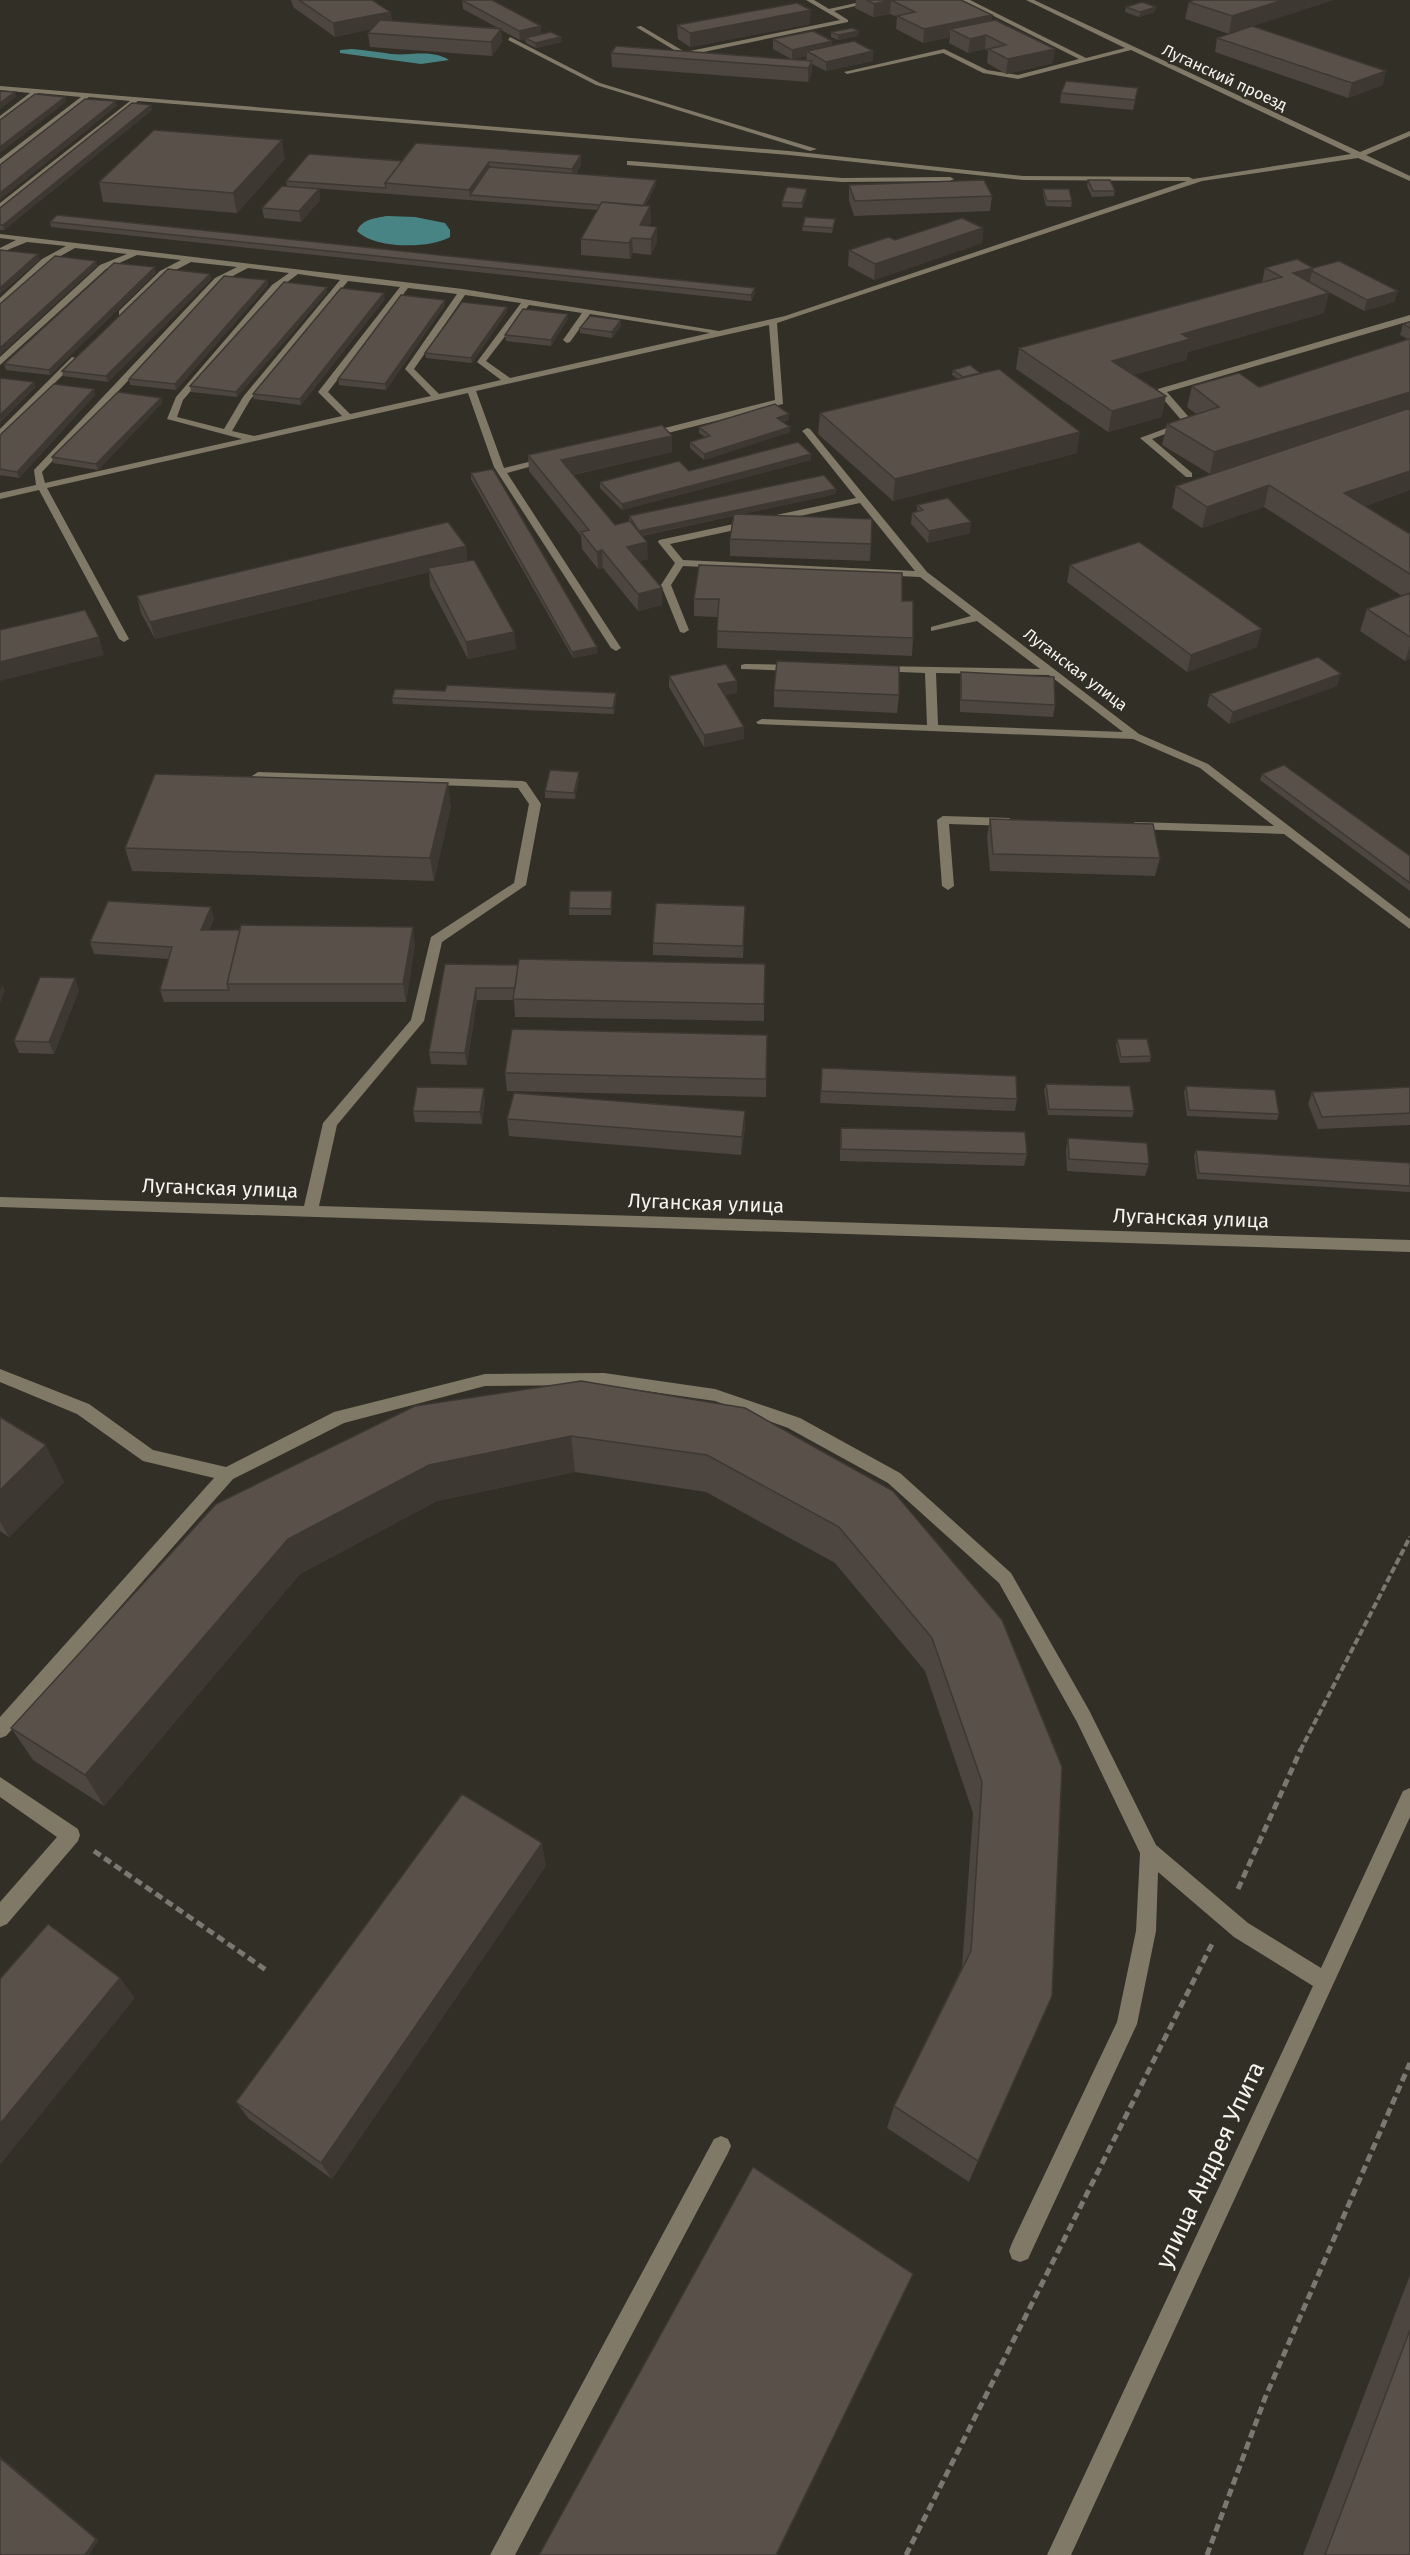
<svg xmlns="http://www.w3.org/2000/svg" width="1410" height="2555" viewBox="0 0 1410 2555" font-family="'Fira Sans',sans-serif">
<rect width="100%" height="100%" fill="#322f26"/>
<path fill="#498485" d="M352,49C365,50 378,52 391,54C411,56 431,49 449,60L421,64L340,53V50Z
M387,216L415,217L445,223L450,230V237C429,249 375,249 357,231C362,219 376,218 387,216Z"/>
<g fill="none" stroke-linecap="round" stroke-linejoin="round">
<path stroke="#7a7870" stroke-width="4" stroke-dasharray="7 3" stroke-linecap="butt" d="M1300,1751L1410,1537"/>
<path stroke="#7a7870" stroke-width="5" stroke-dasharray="8 4.5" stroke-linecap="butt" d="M94,1851L266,1970
M1238,1889L1301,1749
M906,2555L1213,1942
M1207,2555L1265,2398L1410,2063"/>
<path fill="#807967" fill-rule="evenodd" d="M806,0H814L829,9L869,0H881L834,11L848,20V22L684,56L636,27L641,26L685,52L840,20Z
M962,0H970L1086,58L1125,48L1026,0H1034L1360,152L1410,131V136L1366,155L1410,176V181L1358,158L1202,181L777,323L783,404L648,438L643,435L645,433L775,400L769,325L476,391L504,468L549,457L554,460L507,473L621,648L616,651L611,648L494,467L468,393L47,488L129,639L124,642L119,639L39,490L0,499V493L36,485L34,470L215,278L237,267L191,262L166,275L125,315H119V311L160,271L181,260L137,255L106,269L0,365V357L100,265L127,254L75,248L48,263L0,305V298L42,259L66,246L27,242L0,253V248L16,240L0,238V234L463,289L719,331L785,316L1187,181L1023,180L789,155L138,101L0,209V203L130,101L89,97L0,165V159L81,97L38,93L0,121V116L30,93L0,90V86L789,151L1023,176L1189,177L1193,179L1351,154L1131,50L1018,79L983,73L943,53L847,74L844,72L944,49L987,70L1018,75L1079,59ZM248,268L289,273L272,285L176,397L167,419L242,439L45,483L42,472L221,282ZM298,274L340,280L243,397L224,429L177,417L183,400L278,289ZM348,281L400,287L318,392L342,416L254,436L232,431L250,400ZM408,288L457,294L405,369L431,396L350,414L328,392ZM465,295L521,303L477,362L501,380L439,394L414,369ZM529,305L582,313L563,340L567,343L570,342L590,314L710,333L510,378L486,361Z
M510,37L600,83L817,149L810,151L596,85L508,40Z
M630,161L842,178L950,177L954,179L950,181L842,182L627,165V161Z
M1410,315V321L1167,392L1194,423L1152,439L1192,473V477H1186L1140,438L1183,422L1158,393V389Z
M72,357L79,359L0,437V429Z
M807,428L810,429L927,572L1139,734L1208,764L1410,919V929L1284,834L1131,829L1129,826L1135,822L1274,826L1200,768L1133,739L758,724L756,722L762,719L927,725L925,673L876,671L875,669L880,666L1040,669L977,621L931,631V627L971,616L920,577L683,566L671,585L689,630L684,633L680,632L661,585L675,563L658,542L659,540L856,498L804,433L802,431ZM860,503L915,571L683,560L670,544ZM936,673L1049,675L1123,732L938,725Z
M745,664L796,665L801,668L796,671L741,669V665Z
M258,772L522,781L526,782L541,804L526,885L442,942L424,1021L337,1125L319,1206L1410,1240V1252L0,1207V1197L304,1206L323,1123L411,1020L431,937L514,883L529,804L518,788L254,778L252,776Z
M943,816L1009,818L1015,822L1009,826L949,824L954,886L948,890L942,886L937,820Z
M0,1369L89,1404L153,1450L226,1467L334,1412L485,1374L604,1373L715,1389L800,1418L900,1473L1011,1573L1089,1710L1156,1845L1248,1923L1321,1968L1403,1791L1410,1788V1817L1071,2555H1047L1313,1986L1234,1937L1158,1872L1156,1931L1137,2024L1028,2259L1020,2262L1012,2259L1009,2251L1012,2243L1117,2022L1136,1931L1140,1853L1077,1722L999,1583L888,1483L788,1428L715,1401L604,1385L485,1386L344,1423L233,1479L6,1736L0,1738V1717L214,1478L143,1461L77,1414L0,1382Z
M0,1777L78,1829L80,1835L78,1841L7,1924L0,1927V1902L57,1837L0,1797Z
M721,2136L728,2139L731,2146L728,2153L515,2555H490L714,2139Z"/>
</g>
<path fill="#4d453f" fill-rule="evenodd" d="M291,0H372L390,12L392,21L498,28L463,9L462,0L541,26V34L562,42L536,48L526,43L525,39L520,40L501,30L502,42L492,56L370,47L368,33L372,29L335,37L293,7Z
M856,0H961L992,15L991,20L1053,63L1006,74L987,63L988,51L985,49L968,53L949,43L950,37L923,43L896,29L897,17L890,14L873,17L855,8Z
M1333,0L1253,26L1383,85L1348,98L1215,52L1217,38L1229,34L1185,19L1189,2Z
M1126,7L1155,12L1139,17L1125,12Z
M810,24L690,47L678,39L677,25Z
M831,32L858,36L838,40L831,37Z
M773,39L832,46L873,61L826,71L812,64L811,75L808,82L612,67L611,53L791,59L773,49ZM807,56L806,60L793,59Z
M1138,88L1133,110L1060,103L1061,93Z
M152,110L4,230H0V208Z
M581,155V165L576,174L656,185L645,206H650L651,222L648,226L657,227V242L651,255L633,253L630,259L581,255V239L597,210L287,186L286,181L402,161Z
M285,159L237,213L103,202L99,182Z
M1088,180L1115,191L1114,196L1092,197L1087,186Z
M849,185L992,196L990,211L854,216L849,200Z
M319,189L320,200L301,222L264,218L262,208Z
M1043,189L1072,201L1071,207L1046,206L1043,194Z
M807,194L802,208L782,207V202Z
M835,219L832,233L802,231L803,226Z
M50,222L755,293L751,301L51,227Z
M983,228L982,243L874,280L848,266L849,250L895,240Z
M1265,268H1313L1398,291L1394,302L1364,311L1310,282L1324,313L1188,352L1186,360L1133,375L1162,417L1108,432L1016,369L1019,348L1262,282Z
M156,273L50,375L6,370L4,364Z
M210,274L211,279L108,382L63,376L62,371Z
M267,280L268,285L176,390L130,385L129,379Z
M327,292L237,397L191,392L190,386Z
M385,299L301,405L254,399L253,394Z
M445,305L386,390L339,385L338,379Z
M507,307V312L472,363L426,358L425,353Z
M568,314V319L551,346L506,341L505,335Z
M621,320V326L612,338L580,333V328Z
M1410,322V490L1365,506L1410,534V659L1405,661L1360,631L1367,609L1402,596L1264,507L1202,528L1172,508L1176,486L1264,457L1210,474L1162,445L1167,424L1196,414L1187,407L1192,386L1259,387L1408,339L1400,335L1403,324Z
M953,370L980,374L1077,453L893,501L818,434L820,413L958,379L952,375Z
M94,389L95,395L19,478L1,475L0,476V435Z
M161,398L162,403L98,470L53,463L52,457Z
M789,420L783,422L790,432L704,460L690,448V442L705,437L699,433V427Z
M672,436V452L573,475L615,525L629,521V516L836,494L742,514L871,544L870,561L730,556V539L733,516L642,536L648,559L639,561L662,588V605L638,611L603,568L598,569L582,549L581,536L529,471L528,455Z
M811,454V460L622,510L600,488V482Z
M471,473L598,653L573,658L471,479Z
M917,505L970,533L928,543L911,524L912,513L917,512Z
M466,546L467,561L514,632L516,649L468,659L430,586L429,572L155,639L141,613L137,596Z
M1070,565L1257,647L1187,672L1067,582Z
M694,599L902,601L913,638L912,656L717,648L718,617L694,616Z
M961,672L1055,705L1053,717L960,712V684Z
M669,676L737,693L724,695L744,727V739L704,747L669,687Z
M1337,686L1229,724L1207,706L1210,694Z
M774,690L899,695L897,713L774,707Z
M392,698L616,699L614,714L393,704Z
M1262,774L1410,856V891L1260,780Z
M579,778L575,799L545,798V791Z
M451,806L434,881L132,871L125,848Z
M990,819L1160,858L1155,876L990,871L987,837Z
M612,897L611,915H569V908Z
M745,906L743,958L653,955V943Z
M214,919L209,930L415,944L406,1002H164L160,990L169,959L94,954L90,942Z
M445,964L764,1004V1021L515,1017L514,1000H477L467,1065L431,1064L429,1052Z
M79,990L54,1054L19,1053L14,1041Z
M767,1035L766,1097L507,1091L505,1073Z
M1117,1039L1151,1056L1150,1062L1120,1063L1116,1046Z
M822,1068L1017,1099L1015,1111L820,1103Z
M1046,1084L1134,1111L1132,1117L1048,1115L1044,1090Z
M1186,1086L1279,1114L1277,1120L1187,1116L1184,1092Z
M1410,1087V1125L1318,1129L1308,1104L1312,1092Z
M485,1100L482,1124L415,1122L413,1111Z
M507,1119L745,1128L741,1155L509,1136Z
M841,1128L1027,1154L1024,1166L840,1161V1140Z
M1068,1138L1149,1164L1145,1176L1067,1171L1066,1150Z
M1196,1150L1410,1163V1192L1197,1179L1194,1156Z
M581,1381L1002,1620L978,2161L969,2182L887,2128L894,2106L962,1967L973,1813L925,1671L835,1563L706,1492L575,1472L437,1501L300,1574L104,1806L33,1760L11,1728Z
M0,1417L64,1482L9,1537L0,1531Z
M546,1866L332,2179L249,2119L236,2102Z
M1410,2275V2555H1303Z"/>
<path fill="#3e3833" d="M891,0L890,14L873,17L874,4Z
M1283,0H1333L1229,34L1232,16Z
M1156,7L1155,12L1139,17L1140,12Z
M811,10L810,24L690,47V33Z
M390,12L392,25L335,37L333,23Z
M992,15L990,28L950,29V37L923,43L924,29Z
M541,26V35L525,38V39L520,40L519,31Z
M501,29L502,42L492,56L491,42Z
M859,31L858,36L838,40V35Z
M986,35L985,49L968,53L970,39Z
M561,37L562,42L536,48L535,43Z
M832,41V51H807V56L792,60V50Z
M1055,49L1053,63L1006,74L1008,59Z
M873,51V61L826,71V62Z
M812,61L811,75L808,82V68Z
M1386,71L1383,85L1348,98L1352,83Z
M15,92L16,97L0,109V103Z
M65,97L66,102L0,153V147Z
M116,101L117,106L0,200V193Z
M151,105L152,110L4,230L3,225Z
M282,140L285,159L237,213L233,193Z
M581,155V165L573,179L572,169Z
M489,162L490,172L470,195L469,190Z
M656,180V185L641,214V209Z
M319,189L320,200L301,222L299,211Z
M807,189V194L802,208V203Z
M650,206L651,222L642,239L640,225Z
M657,227V242L651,255V239Z
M983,228L982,243L874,280L875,264Z
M632,238L633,253L630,259L629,243Z
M38,254L40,260L0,294V288Z
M96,261L97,266L0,355V348Z
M155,267L156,273L50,375L49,370Z
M1313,268L1308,288L1293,273Z
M210,274L211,279L108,382L106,376Z
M267,280L268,285L176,390L175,384Z
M327,287V292L237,397L236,392Z
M755,288V293L751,301V295Z
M1398,291L1394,302L1364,311L1367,300Z
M384,293L385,299L301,405L300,399Z
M1329,293L1324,313L1188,352L1186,360L1108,382L1112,361L1182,334Z
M445,300V305L386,390L385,384Z
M507,307V312L472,363L471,358Z
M568,314V319L551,346V340Z
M621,320V326L612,338V332Z
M34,382L36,387L0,423V415Z
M94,389L95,395L19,478L17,472Z
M1410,392V411L1210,474L1214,452Z
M1166,396L1162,417L1108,432L1112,411Z
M161,398L162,403L98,470L96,464Z
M789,414V420L777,423V418Z
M790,427V432L704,460V454Z
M1080,432L1077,453L893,501L895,479Z
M672,436V452L562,477L561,460Z
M811,454V460L622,510V504Z
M1410,471V490L1338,515L1344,493Z
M1269,485L1264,507L1202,528L1207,507Z
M836,489V494L639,536V531Z
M971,522L970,533L928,543L929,531Z
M647,542L648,559L628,564L627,547Z
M466,546L467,563L428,568L429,572L155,639L150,622Z
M602,550L603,568L598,569L597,552Z
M662,588V605L638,611V594Z
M1262,629L1257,647L1187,672L1191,655Z
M514,632L516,649L468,659L466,642Z
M99,637L104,655L0,681V662Z
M1410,646V659L1405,661Z
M597,647L598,653L573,658L572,652Z
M1341,674L1337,686L1229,724L1233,712Z
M737,681V693L718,696V684Z
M616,693V699L614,714L613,708Z
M744,727V739L704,747V735Z
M579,772V778L575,799L574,793Z
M448,783L451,806L434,881L430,858Z
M211,907L214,919L204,942L201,930Z
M413,927L415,944L406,1002L403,984Z
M75,978L79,990L54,1054L49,1042Z
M2,985L5,991L0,1003V991Z
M476,988L477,1000L467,1065L465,1053Z
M484,1088L485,1100L482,1124L480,1112Z
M745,1111V1128L741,1155L742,1137Z
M571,1436L575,1472L437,1501L300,1574L104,1806L85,1775L288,1539L429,1465Z
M46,1445L64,1482L9,1537L0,1521V1490Z
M542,1843L546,1866L332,2179L321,2163Z
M120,1978L135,1998L0,2165V2124Z
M913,2274L777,2555H776Z
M0,2456L99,2540L89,2555H85L0,2458Z"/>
<path fill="#595049" stroke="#3e3833" stroke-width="1.5" d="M299,0H372L390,12L333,23Z
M462,0H492L541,26L519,31Z
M867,0H961L992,15L924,29L897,16L915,12L891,0L874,4Z
M1194,0H1283L1232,16L1189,2Z
M1142,2L1156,7L1140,12L1126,7Z
M797,3L811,10L690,33L677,25Z
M380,20L501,29L491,42L368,33Z
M995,20L1055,49L1008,59L988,49L1006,45L986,35L970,39L950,29Z
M1252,26L1386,71L1352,83L1217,38Z
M852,28L859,31L838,35L831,32Z
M813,31L832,41L792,50L773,39Z
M551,32L561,37L535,43L525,38Z
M854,41L873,51L826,62L807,51Z
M616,46L812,61L808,68L611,53Z
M1066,81L1138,88L1135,100L1061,93Z
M0,91L15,92L0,103Z
M35,94L65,97L0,147V120Z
M85,99L116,101L0,193V165Z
M132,103L151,105L3,225H0V208Z
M154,130L282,140L233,193L99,182Z
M416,143L581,155L572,169L489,162L469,190L385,183Z
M309,154L402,161L385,183L386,188L286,181Z
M489,167L656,180L643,206L602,202L600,205L470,195Z
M984,180L992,196L855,201L849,185Z
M1088,180H1110L1115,191H1093Z
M282,186L319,189L299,211L262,208Z
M787,187L807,189L802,203L782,202Z
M1043,189H1069L1072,201H1047Z
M602,202L650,206L640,225L657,227L651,239L632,238L629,243L581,239Z
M57,215L755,288L751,295L50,222Z
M805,217L835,219L833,228L803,226Z
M962,218L983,228L875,264L849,250L889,237L895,240Z
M0,250L38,254L0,288Z
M55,256L96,261L0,348V304Z
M1297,259L1313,268L1293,273L1329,293L1182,334L1190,339L1112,361L1166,396L1112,411L1019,348L1282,277L1265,268Z
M1339,261L1398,291L1367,300L1312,271L1313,268Z
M114,263L155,267L49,370L4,364Z
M168,269L210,274L106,376L62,371Z
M224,276L267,280L175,384L129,379Z
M284,282L327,287L236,392L190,386Z
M341,288L384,293L300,399L253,394Z
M401,295L445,300L385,384L338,379Z
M462,302L507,307L471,358L425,353Z
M523,309L568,314L551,340L505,335Z
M590,316L621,320L612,332L580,328Z
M1410,322V328L1403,324Z
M1409,339H1410V392L1214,452L1167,424L1219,407L1192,386L1239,373L1259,387Z
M970,365L980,373L963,377L953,370Z
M999,369L1080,432L895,479L820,413Z
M0,378L34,382L0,415Z
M54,384L94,389L17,472L0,469V435Z
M118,392L161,398L96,464L52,457Z
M775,404L789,414L777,418L790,427L704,454L690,442L710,436L699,427Z
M1410,408V471L1344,493L1410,534V574L1269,485L1207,507L1176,486Z
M662,425L672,436L561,460L615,525L630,521L647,542L627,547L662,588L638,594L602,550L597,552L581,532L589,530L528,455Z
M798,442L811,454L622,504L600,482L679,461L689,471Z
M493,469L597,647L572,652L471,473Z
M824,475L836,489L639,531L629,516Z
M948,498L971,522L929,531L912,513L923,510L917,505Z
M734,514L872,519L871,544L730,539Z
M448,522L466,546L150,622L137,596Z
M1139,542L1262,629L1191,655L1070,565Z
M474,560L514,632L466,642L428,568Z
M699,565L902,573V601H913V638L717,631L719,599H694Z
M1410,593V637L1367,609Z
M85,610L99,637L0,662V630Z
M1318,657L1341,674L1233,712L1210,694Z
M777,661L899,666V695L774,690Z
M726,664L737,681L718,684L744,727L704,735L669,676Z
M961,672L1054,677L1055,705L961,700Z
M447,685L616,693L613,708L392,698L395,689L445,691Z
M1284,765L1410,856V883L1262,774Z
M550,770L579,772L574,793L545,791Z
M155,774L448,783L430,858L125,848Z
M990,819L1153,824L1160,858L993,854Z
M570,891H612L611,909L569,908Z
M108,901L211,907L201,930H240L227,984L229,990H160L172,947L90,942Z
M656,903L745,906L743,946L653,943Z
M241,925L413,927L403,984H227Z
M519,959L765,964L764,1004L513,999Z
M445,964L518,965L515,988H476L465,1053L429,1052Z
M40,977L75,978L49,1042L14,1041Z
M512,1029L767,1035L766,1079L505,1073Z
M1117,1039H1147L1151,1056L1121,1057Z
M822,1068L1016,1076L1017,1099L821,1091Z
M1046,1084L1130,1086L1134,1111L1049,1109Z
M1186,1086L1275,1090L1279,1114L1189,1110Z
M417,1087L484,1088L480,1112L413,1111Z
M1410,1087V1113L1322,1117L1312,1092Z
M514,1093L745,1111L742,1137L507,1119Z
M841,1128L1025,1132L1027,1154L841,1149Z
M1068,1138L1147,1143L1149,1164L1069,1159Z
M1196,1150L1410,1163V1186L1199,1173Z
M581,1381L745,1408L893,1491L1002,1620L1062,1767L1052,1996L978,2161L894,2106L971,1951L982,1782L932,1638L839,1527L707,1455L571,1436L429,1465L288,1539L85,1775L11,1728L216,1504L415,1406Z
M0,1417L46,1445L0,1490Z
M462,1794L542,1843L321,2163L236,2102Z
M48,1924L120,1978L0,2124V1979Z
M753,2167L913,2274L776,2555H539Z
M1410,2330V2555H1325Z
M0,2458L96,2539L85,2555H0Z"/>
<g text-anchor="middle" stroke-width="5" stroke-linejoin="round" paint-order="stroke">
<g font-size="16" fill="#f5f3ed" stroke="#322f26">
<text transform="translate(1225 77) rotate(25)" y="6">Луганский проезд</text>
<text transform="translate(1076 669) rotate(37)" y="6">Луганская улица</text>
</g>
<g font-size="20" fill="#f5f3ed" stroke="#322f26">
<text transform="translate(220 1188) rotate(2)" y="7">Луганская улица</text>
<text transform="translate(706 1203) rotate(2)" y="7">Луганская улица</text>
<text transform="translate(1191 1218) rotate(2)" y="7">Луганская улица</text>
</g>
<g font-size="24" fill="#f5f3ed" stroke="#322f26">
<text transform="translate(1210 2165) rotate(-65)" y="8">улица Андрея Упита</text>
</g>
</g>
</svg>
